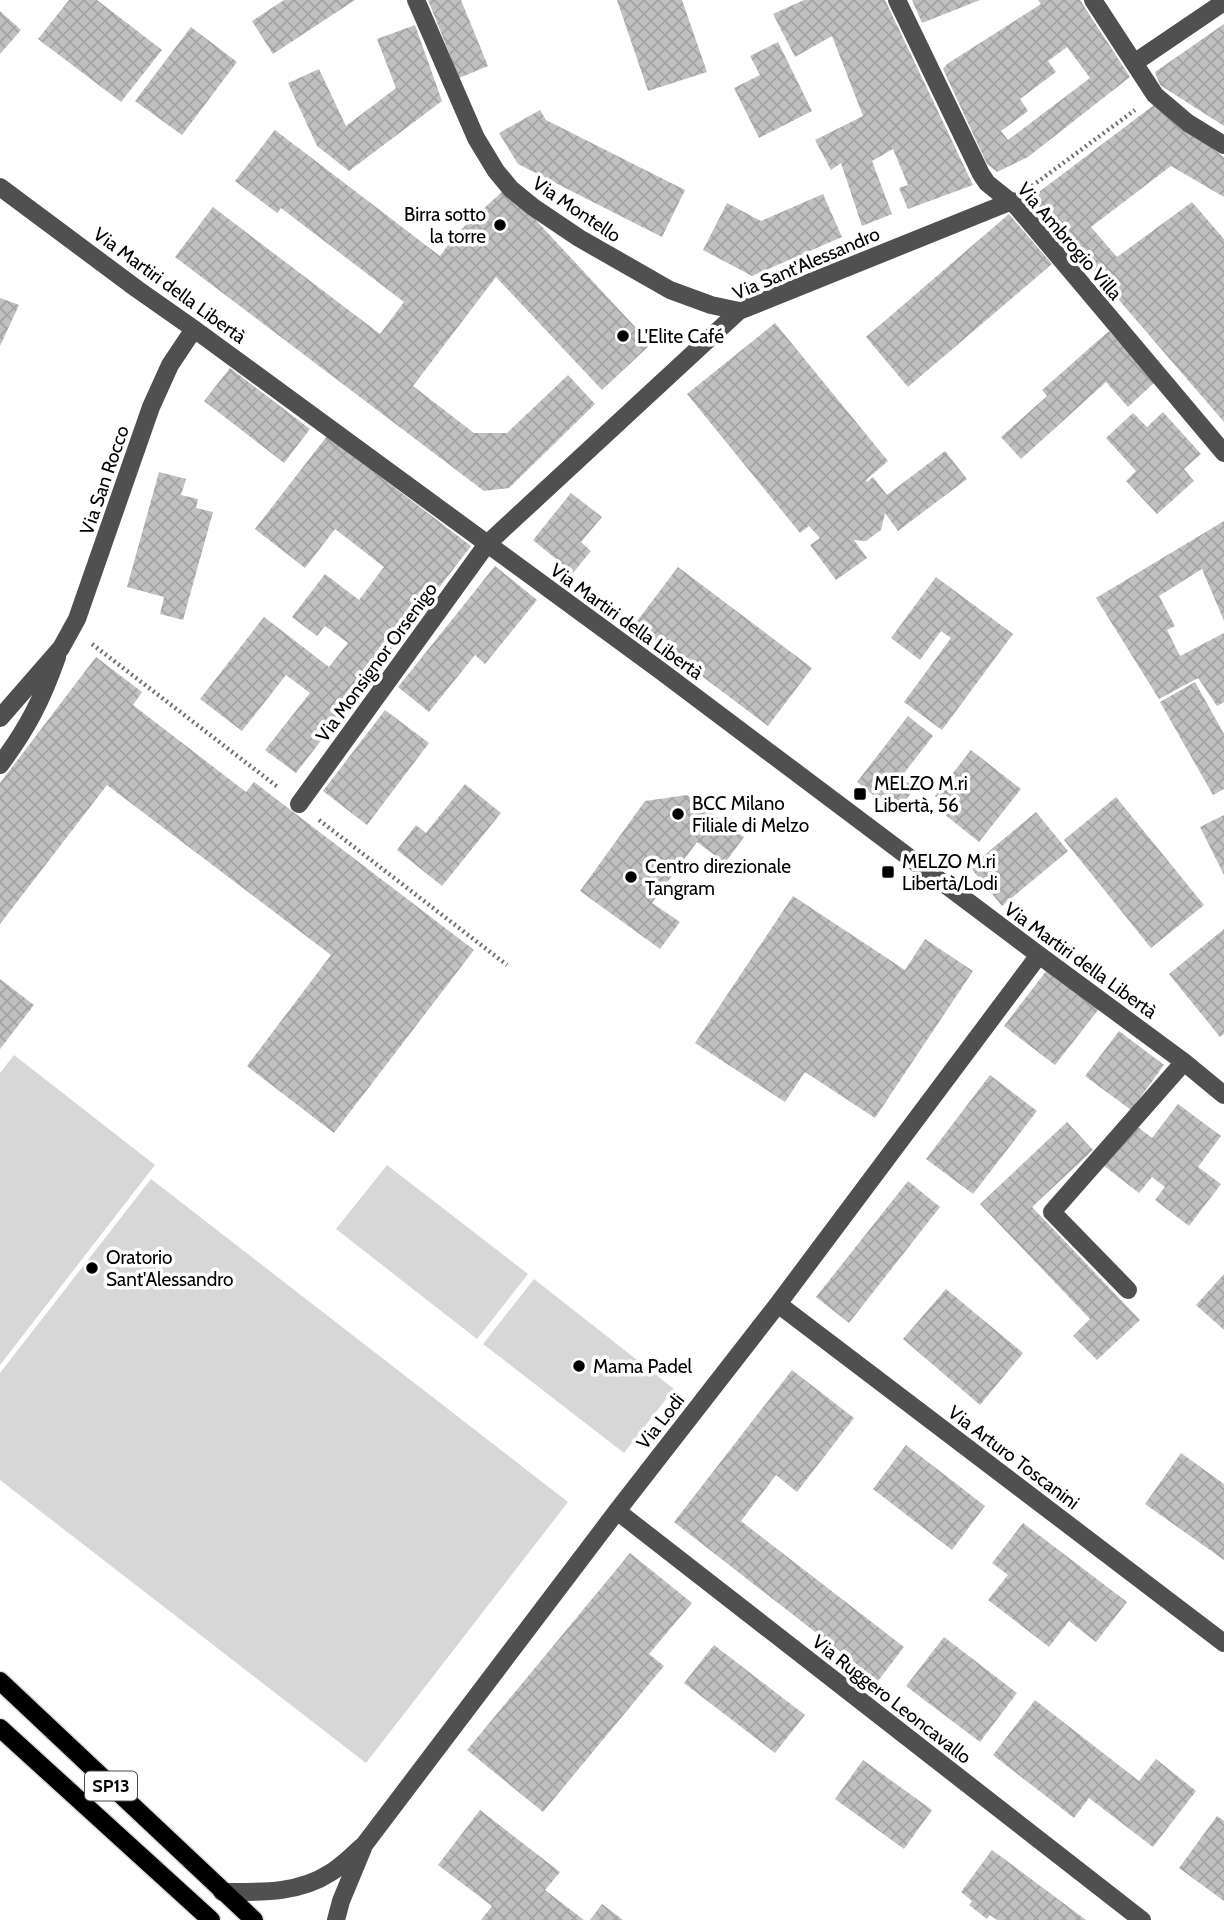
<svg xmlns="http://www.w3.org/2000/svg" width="1224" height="1920" viewBox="0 0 1224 1920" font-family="Cabin,sans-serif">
<defs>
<pattern id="building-cross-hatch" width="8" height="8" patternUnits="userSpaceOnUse" patternTransform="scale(1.75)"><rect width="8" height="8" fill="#c0c0c0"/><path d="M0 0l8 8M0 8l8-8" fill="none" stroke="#a3a3a3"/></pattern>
</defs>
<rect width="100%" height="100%" fill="#fff"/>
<path fill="#d7d7d7" d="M14,1055L155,1165L0,1365V1073Z
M387,1165L528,1274L477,1339L336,1229Z
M151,1179L568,1502L366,1763L0,1480V1373Z
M534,1279L674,1389L624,1453L483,1344Z"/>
<path fill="url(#building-cross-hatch)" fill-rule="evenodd" d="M69,0H97L162,50L121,102L38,39Z
M284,0H355L273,54L252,21Z
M428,0H461L488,66L459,78Z
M617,0H682L707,72L648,91Z
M804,0H885L973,185L908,209L899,188L908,185L893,149L872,161L892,214L862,226L841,163L831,170L815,140L863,116L832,36L795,57L773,14Z
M912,0H980L922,23Z
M1038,0H1080L1130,77L1028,157L997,172L987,164L943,69L947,64L1041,4ZM1067,47L1090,78L1008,140L1001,131L1028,111L1020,99L1056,72L1048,61Z
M0,11L21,30L0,54Z
M1224,24V126L1160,85L1155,72Z
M415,25L442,101L349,171L317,146L288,83L319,69L346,126L396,88L377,39Z
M191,27L237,62L182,135L135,101Z
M778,42L812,111L759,138L734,88L760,75L750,56Z
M1154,105L1224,157V197L1171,166L1091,227L1117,257L1192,202L1224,239V422L1031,198Z
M540,110L546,120L685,190L662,237L518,164L499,133Z
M275,130L440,256L456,234L506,188L651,344L602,390L496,277L413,386L474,433H507L568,375L595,404L509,488L484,491L175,257L213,207L380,334L404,302L281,208L277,213L235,181Z
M823,194L842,237L752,276L703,250L727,203L761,221Z
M1009,214L1052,264L908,387L866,337Z
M0,298L19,305L0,346Z
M775,323L888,461L866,480L867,482L873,477L887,495L945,451L967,479L898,531L885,513L881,530L866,541L854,540L867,558L836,580L810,545L820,538L809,526L800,533L687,394Z
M1109,331L1155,382L1128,407L1106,382L1021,459L1001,437L1047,396L1042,390Z
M230,368L310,429L284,463L204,401Z
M1163,412L1201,454L1184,469L1194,481L1157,514L1126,481L1136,471L1106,438L1133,413L1147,427Z
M327,436L471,546L296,773L265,750L310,693L286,675L242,731L200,699L264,617L329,667L348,643L325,626L317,636L292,617L325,574L359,600L384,567L335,529L305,568L255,529Z
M159,472L186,479L181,495L198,499L196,508L213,512L183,620L160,614L164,597L127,587Z
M571,493L602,517L581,542L591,551L573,573L533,540Z
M1224,521V621L1202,569L1159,596L1175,626L1167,630L1180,656L1224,633V702L1217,706L1198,678L1159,699L1096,598Z
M495,566L537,600L485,664L475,655L429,712L398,687Z
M678,567L812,668L768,726L634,625Z
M936,577L1013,634L942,730L904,702L951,638L941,631L920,660L891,638Z
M96,657L142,692L133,705L246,792L254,782L474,950L334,1133L247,1066L331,955L107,785L0,924V783Z
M1195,682L1224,734V789L1213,795L1160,702Z
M385,710L429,743L367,825L323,791Z
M908,716L933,736L901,777L915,788L896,813L857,782Z
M971,750L1021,789L979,842L939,810L944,804L935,796Z
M465,784L501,813L442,886L397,850L416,825L426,833Z
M687,795L744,837L725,863L697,842L652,903L680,922L660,949L580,891L645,801Z
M1116,797L1204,905L1151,948L1064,840Z
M1036,812L1068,851L1002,906L970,867Z
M1224,815V875L1200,827Z
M793,896L905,970L925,939L973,971L875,1118L805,1072L785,1102L695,1043Z
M1224,929V1034L1220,1037L1169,974Z
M1047,970L1099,1009L1055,1065L1004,1026Z
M0,979L34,1005L0,1049Z
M1119,1031L1164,1065L1131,1110L1085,1076Z
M990,1075L1037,1111L973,1194L926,1159Z
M1178,1104L1221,1136L1198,1167L1221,1184L1189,1226L1155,1200L1165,1187L1152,1177L1139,1193L1103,1165L1134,1124L1152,1138Z
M1067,1122L1093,1150L1032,1207L1140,1320L1097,1360L1073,1336L1090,1319L980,1204Z
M908,1181L940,1207L849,1323L816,1297Z
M1224,1274V1330L1196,1305Z
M946,1289L1023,1353L980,1405L903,1339Z
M792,1370L854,1418L797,1492L776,1475L741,1521L904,1647L878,1681L674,1522Z
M906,1445L985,1506L952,1550L873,1489Z
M1181,1453L1224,1484V1560L1145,1504Z
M1023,1523L1127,1602L1096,1642L1069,1621L1049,1647L988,1600L1008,1575L992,1563Z
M630,1553L692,1603L649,1654L664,1666L543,1812L467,1750Z
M944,1637L1017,1693L980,1742L906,1686Z
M714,1645L805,1715L775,1753L684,1683Z
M1035,1700L1139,1781L1156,1759L1196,1791L1153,1847L1089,1798L1074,1818L993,1755Z
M863,1760L932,1810L904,1849L835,1799Z
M480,1810L560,1872L545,1890L584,1920H481L492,1906L438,1865Z
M1217,1816L1224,1821V1901L1179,1868Z
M992,1850L1086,1920H997L990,1915L987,1919L969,1905L972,1901L961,1892Z
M602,1904L623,1920H590Z"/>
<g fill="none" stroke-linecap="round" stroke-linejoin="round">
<defs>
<path id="major" d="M0,1681L254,1920
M0,1728L211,1920"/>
</defs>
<use href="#major" stroke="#dbdbdb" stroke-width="21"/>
<path stroke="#727272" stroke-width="4.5" stroke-dasharray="2 3.5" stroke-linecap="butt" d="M1032,186L1135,110
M92,644L279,788
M319,820L507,965"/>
<path stroke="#505050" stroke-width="18" d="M416,0L476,138L496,171L511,189L533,207L579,238L670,290L711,305L739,311
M897,0L981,174L987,183L1017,207L1224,453
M1093,0L1155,95L1188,123L1224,145
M1134,63L1224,2
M0,187L137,289L194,329L661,671L1039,955L1184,1062L1224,1095
M0,718L61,648L77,619L151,407L170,365L194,329
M0,765C27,729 42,700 57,657
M299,804L487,544L739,311L1012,201
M1128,1290L1052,1212L1184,1062
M778,1304L1224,1643
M617,1511L1142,1920
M222,1892C258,1892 298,1894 330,1873C342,1866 353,1854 364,1845L617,1511L778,1304L1039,955
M336,1920L341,1901L363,1848"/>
<use href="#major" stroke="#000" stroke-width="18"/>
</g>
<g fill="#000" stroke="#fff" stroke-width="2.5">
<circle cx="500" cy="225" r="7"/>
<circle cx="623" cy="336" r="7"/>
<rect x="853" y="787" width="14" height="14" rx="3.5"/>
<circle cx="678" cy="814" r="7"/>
<rect x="881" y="865" width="14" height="14" rx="3.5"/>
<circle cx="631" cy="877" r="7"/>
<circle cx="92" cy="1268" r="7"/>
<circle cx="579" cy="1366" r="7"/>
</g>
<g text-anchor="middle" stroke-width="7" stroke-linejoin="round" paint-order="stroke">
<rect fill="#fff" stroke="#4c4c4c" stroke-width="2" x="85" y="1771.5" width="52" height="29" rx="5"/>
<g font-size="18" font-weight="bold" fill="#000">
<text x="111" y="1792">SP13</text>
</g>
<g font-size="19" fill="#000" stroke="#fff">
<text transform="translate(577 209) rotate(34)" y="7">Via Montello</text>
<text transform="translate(1070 241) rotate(49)" y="7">Via Ambrogio Villa</text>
<text transform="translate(806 263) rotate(-23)" y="7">Via Sant'Alessandro</text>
<text transform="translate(170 285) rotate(36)" y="7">Via Martiri della Libertà</text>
<text transform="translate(104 480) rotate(-71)" y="7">Via San Rocco</text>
<text transform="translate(627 621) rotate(36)" y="7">Via Martiri della Libertà</text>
<text transform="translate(376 662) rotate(-54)" y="7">Via Monsignor Orsenigo</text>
<text transform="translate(1081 960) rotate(36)" y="7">Via Martiri della Libertà</text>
<text transform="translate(660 1421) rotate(-52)" y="7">Via Lodi</text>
<text transform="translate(1014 1457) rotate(37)" y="7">Via Arturo Toscanini</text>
<text transform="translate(892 1699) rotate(38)" y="7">Via Ruggero Leoncavallo</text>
</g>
<g font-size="19" fill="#000" stroke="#fff" text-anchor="start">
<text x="486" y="221" text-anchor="end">Birra sotto<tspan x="486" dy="22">la torre</tspan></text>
<text x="637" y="343">L'Elite Café</text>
<text x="874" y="790">MELZO M.ri<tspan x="874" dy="22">Libertà, 56</tspan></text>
<text x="692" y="810">BCC Milano<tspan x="692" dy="22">Filiale di Melzo</tspan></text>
<text x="902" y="868">MELZO M.ri<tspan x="902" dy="22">Libertà/Lodi</tspan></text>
<text x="645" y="873">Centro direzionale<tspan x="645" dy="22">Tangram</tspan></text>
<text x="106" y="1264">Oratorio<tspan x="106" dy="22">Sant'Alessandro</tspan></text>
<text x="593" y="1373">Mama Padel</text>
</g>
</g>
</svg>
